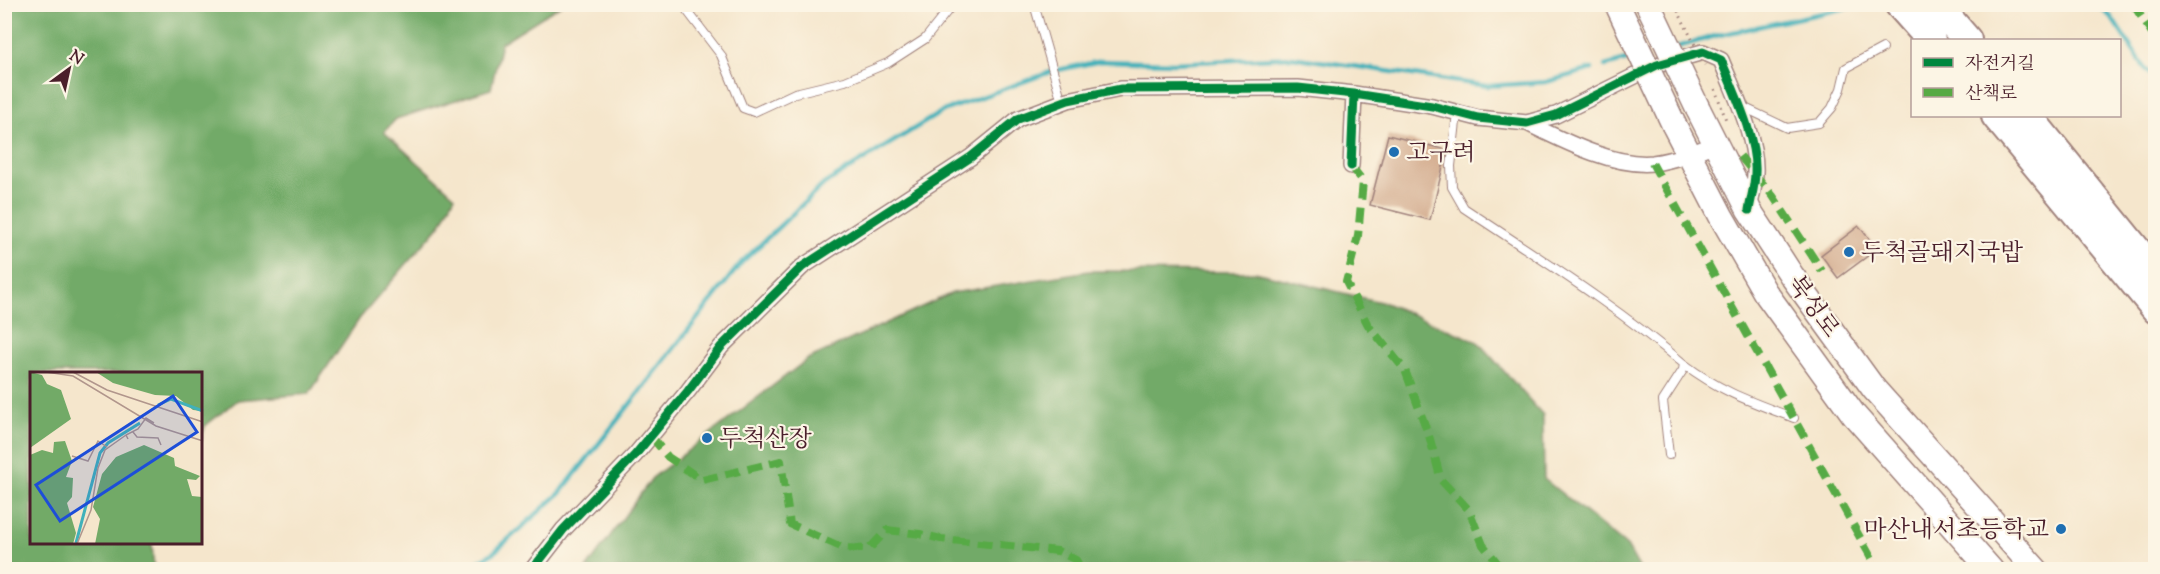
<svg xmlns="http://www.w3.org/2000/svg" width="2160" height="574" viewBox="0 0 2160 574" font-family="'Sorts Mill Goudy','Noto Serif KR',serif">
<rect width="100%" height="100%" fill="#fcf5e5"/>
<filter id="ink" filterUnits="userSpaceOnUse"><feTurbulence type="fractalNoise" baseFrequency=".0167" numOctaves="2"/><feDisplacementMap in="SourceGraphic" scale="12" xChannelSelector="R" yChannelSelector="G"/><feConvolveMatrix kernelMatrix="1 2 1 2 8 2 1 2 1" color-interpolation-filters="sRGB"/></filter>
<filter id="wash" filterUnits="userSpaceOnUse"><feTurbulence type="fractalNoise" baseFrequency=".008" numOctaves="4" result="noise"/><feDisplacementMap in="SourceGraphic" scale="24" xChannelSelector="R" yChannelSelector="G"/><feGaussianBlur stdDeviation="1.35" result="paint"/><feColorMatrix in="noise" values="0 0 0 0 0 0 0 0 0 0 0 0 0 0 0 0 0 1.4 0 .05"/><feComposite in="paint" operator="in"/></filter>
<g filter="url(#wash)">
<rect width="100%" height="100%" fill="#f5e6cc"/>
<path fill="#72aa67" stroke="#5e6449" stroke-width="1.5" d="M4,5H561L501,43L491,89L396,119L384,132L455,196L441,224L360,318L309,394L238,400L205,426L201,441V373H32V542L152,543L154,569H5Z
M1089,271L1255,272L1385,303L1478,342L1543,415L1544,479L1627,546L1640,569H586L652,478L808,359L952,293Z"/>
<g fill="none" stroke-linecap="round" stroke-linejoin="round">
<path stroke="#41b1ba" stroke-width="4.5" d="M2096,4L2111,17L2144,67L2156,81
M1677,47L1719,35L1865,4
M1605,66L1634,58
M465,570L493,553L560,493L741,263L824,184L943,111L1053,71L1101,61L1174,63L1292,57L1487,86L1546,82L1592,69"/>
</g>
<g id="blocks">
<path fill="#d4ad90" d="M1388,135L1447,150L1430,220L1370,205Z
M1859,226L1877,249L1838,278L1821,255Z"/>
</g>
</g>
<g filter="url(#ink)">
<use href="#blocks" fill-opacity="0" stroke="#a0827c" stroke-width="1.5"/>
<g fill="none" stroke-linecap="round" stroke-linejoin="round">
<defs>
<path id="lane" d="M682,4L721,55L743,108L754,112L795,93L845,81L888,63L925,39L953,4
M1034,4L1062,102
M1741,106L1787,128L1819,123L1832,108L1841,89L1846,68L1883,48
M1457,113L1451,166L1452,187L1464,208C1539,258 1616,306 1684,364L1683,370L1663,401L1669,455
M1684,364C1721,392 1752,402 1794,418"/>
<path id="street" d="M1354,94L1432,106L1478,118L1527,123L1556,115L1657,65L1703,52L1721,60C1734,92 1757,139 1755,173C1755,185 1751,198 1749,210
M1527,123C1562,140 1613,167 1653,163C1675,160 1695,152 1715,144
M532,570L563,530L635,455L688,391L721,347L802,267L971,157L1018,119L1068,100L1121,89L1298,88L1354,94L1351,166"/>
<path id="primary" d="M1698,109L1749,210L1792,276L1874,389L2036,570
M1674,125L1721,216L1765,292L1854,415L1991,570"/>
<path id="highway" d="M1899,4L1931,40
M1936,4L1967,40
M1996,116L2156,309
M2028,116L2156,274"/>
</defs>
<use href="#lane" stroke="#a0827c" stroke-width="10"/>
<use href="#street" stroke="#a0827c" stroke-width="18"/>
<use href="#primary" stroke="#a0827c" stroke-width="27"/>
<use href="#highway" stroke="#a0827c" stroke-width="32"/>
<path stroke="#a0827c" stroke-width="3" stroke-dasharray="1.5 4.5" stroke-linecap="butt" d="M1675,4L1678,11
M1715,89L1726,120"/>
<use href="#lane" stroke="#fff" stroke-width="8"/>
<use href="#street" stroke="#fff" stroke-width="15"/>
<use href="#primary" stroke="#fff" stroke-width="24"/>
<use href="#highway" stroke="#fff" stroke-width="28"/>
<defs>
<path id="primary-bridge" d="M1617,4L1674,125
M1648,4L1698,109"/>
</defs>
<use href="#primary-bridge" stroke="#a0827c" stroke-width="27" stroke-linecap="butt"/>
<path stroke="#a0827c" stroke-width="3" stroke-dasharray="1.5 4.5" stroke-linecap="butt" d="M1678,11L1705,65"/>
<use href="#primary-bridge" stroke="#fff" stroke-width="24"/>
<path stroke="#57aa44" stroke-width="8" stroke-dasharray="15 8" stroke-linecap="butt" d="M2133,4L2156,39
M1740,156L1773,196L1822,271
M1652,163L1878,570
M1351,166L1363,181L1358,236L1346,282L1368,325L1405,370L1430,439L1441,480L1469,510L1483,545L1503,570
M651,436L668,457L702,480L781,461L790,524L843,548L869,549L887,530L920,534L941,539L1058,551L1076,560L1082,570"/>
<defs>
<path id="cycleway" d="M1354,94L1432,106L1478,118L1527,123L1556,115L1657,65L1703,52L1721,60C1734,92 1757,139 1755,173C1755,185 1751,198 1749,210
M532,570L563,530L635,455L688,391L721,347L802,267L971,157L1018,119L1068,100L1121,89L1298,88L1354,94L1351,166"/>
</defs>
<use href="#cycleway" stroke="#fcf5e5" stroke-width="13"/>
<use href="#cycleway" stroke="#00873e" stroke-width="9"/>
</g>
</g>
<g fill="#1f6fb2" stroke="#fcf5e5" stroke-width="2">
<circle cx="1394" cy="152" r="6"/>
<circle cx="1849" cy="252" r="6"/>
<circle cx="707" cy="438" r="6"/>
<circle cx="2061" cy="529" r="6"/>
</g>
<g text-anchor="middle" stroke-width="4.5" stroke-linejoin="round" paint-order="stroke">
<g font-size="24" fill="#4a1f2b" stroke="#fcf5e5" text-anchor="start">
<text x="1406" y="160">고구려</text>
<text x="1861" y="260">두척골돼지국밥</text>
<text x="719" y="446">두척산장</text>
<text x="2049" y="537" text-anchor="end">마산내서초등학교</text>
</g>
<g font-size="24" fill="#4a1f2b" stroke="#fcf5e5">
<text transform="translate(1814 306) rotate(54)" y="8">북성로</text>
</g>
</g>
<g transform="translate(30 372)">
<rect width="172" height="172" fill="#f5e6cc"/>
<path d="M0,0L12,3L17,12L31,18L41,47L0,76ZM66,0H172V39L163,38L146,24L125,23L83,11ZM35,69L42,89L36,105L43,106L42,125L37,131L46,161L43,172H0V83L12,78L23,81L24,70ZM114,73L144,86L145,94L170,104L166,108L157,107L162,124L172,125V172H65L70,147L63,135L72,102L86,85Z" fill="#72aa67"/>
<path fill="none" stroke="#41b1ba" stroke-width="3" d="M128,33L141,27L173,39M46,171L70,81L78,71L110,51"/>
<path fill="none" stroke="#b1968c" stroke-width="1.5" d="M16,0L43,4L126,54L173,69M43,0L77,18L173,50M103,60L107,65L128,66L131,73M96,63L108,57L116,46L124,51M42,84L58,89L68,69L77,75M47,172L61,138L68,96L75,78L96,63L98,67"/>
<path fill="#1d4ed8" fill-opacity="0.15" stroke="#1d4ed8" stroke-width="3" d="M143,24L167,60L30,149L6,113Z"/>
<rect width="172" height="172" fill="none" stroke="#4a1f2b" stroke-width="3"/>
</g>
<rect width="2160" height="574" fill="none" stroke="#fcf5e5" stroke-width="24"/>
<rect x="1911" y="39" width="210" height="78" fill="#fcf5e5" stroke="#b59f9b" stroke-width="1.5"/>
<rect x="1923" y="58" width="30" height="9" fill="#00873e" stroke="#b59f9b" stroke-width="1.5"/>
<text x="1965" y="69" font-size="18" fill="#4a1f2b">자전거길</text>
<rect x="1923" y="88" width="30" height="9" fill="#57aa44" stroke="#b59f9b" stroke-width="1.5"/>
<text x="1965" y="99" font-size="18" fill="#4a1f2b">산책로</text>
<g transform="translate(69 69) rotate(33)" stroke="#fcf5e5" stroke-width="4.5" paint-order="stroke">
<path d="M0-4.5L10 22L0 15L-10 22Z" fill="#4a1f2b"/>
<text y="-9" font-size="16" font-weight="bold" text-anchor="middle" fill="#4a1f2b">N</text>
</g>
</svg>
